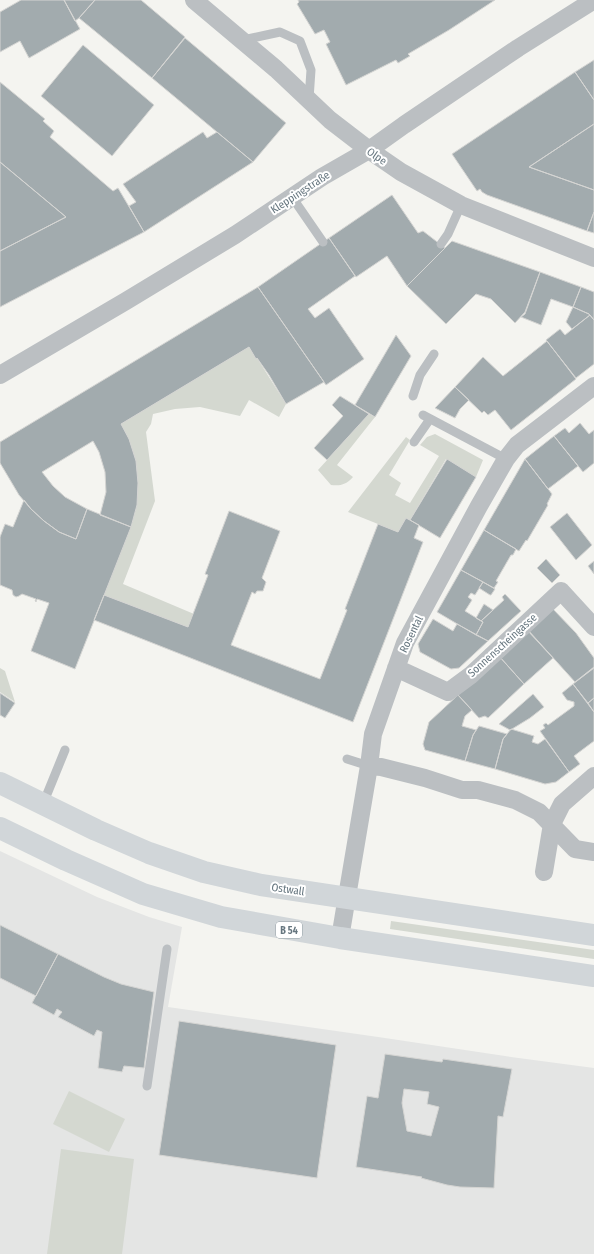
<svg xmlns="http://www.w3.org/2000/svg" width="594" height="1254" viewBox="0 0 594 1254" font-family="'Fira Sans Condensed',sans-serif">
<rect width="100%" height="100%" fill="#f4f4f0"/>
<path fill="#e4e5e4" d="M0,851L97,897L149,917L182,927L168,1007L385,1038L511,1057L594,1068V1254H0Z"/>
<path fill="#d4d8d0" d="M249,347L256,359L257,358L286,404L279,417L249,400L240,416L200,407L175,409L153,414L151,424L146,432L155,501L123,584L194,614L188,627L104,595L137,505L138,483L136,461L129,439L121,424Z
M369,414L375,417L337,465L353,477C346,485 340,486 331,485L318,470Z
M435,434L483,460L476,477L446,459L410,520L406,518L398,532L348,512L406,437L410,440L389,475L401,483L395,495L410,503L439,456L420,445L427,437Z
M0,668L5,671L15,702L0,692Z
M391,921L594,950V959L390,929Z
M69,1091L125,1119L109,1152L53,1124Z
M61,1149L134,1159L122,1254H47Z"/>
<path fill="#a2abae" stroke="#d5d5d3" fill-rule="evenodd" d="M21,0H64L80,29L29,58L20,41L0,52V12Z
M64,0H95L79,18L75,21Z
M95,0H141L185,37L152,78L79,18Z
M298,0H495L449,30L408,54L410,56L398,63L396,60L346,85L326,44L330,42L324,30L315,34L297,4L299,2Z
M185,38L286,123L253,162L152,78Z
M83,45L154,105L112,156L41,96Z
M594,60V100L575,72Z
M575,72L594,100V124L529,167L594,190V212L587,231L487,195L482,192L480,189L477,191L452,154Z
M0,82L45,119L43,121L54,131L50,137L113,191L118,188L144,232L0,307V251L66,217L0,162Z
M594,124V190L529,167Z
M203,132L207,138L217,132L253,162L144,232L129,206L136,202L123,184Z
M0,162L66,217L0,251Z
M392,195L418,233L423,231L445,248L407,286L387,256L356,277L329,238Z
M594,212V233L587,231Z
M329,238L355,276L308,309L315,318L329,308L364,359L326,385L258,287Z
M452,241L540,272L525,312L515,323L491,299L476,294L446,324L407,286Z
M540,272L581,287L573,307L551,299L541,325L521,317L525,314Z
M258,287L324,382L286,404L269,375L257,358L256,359L249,347L121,424L129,439L136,461L138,483L137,505L131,527L100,515L106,492L105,472L99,452L93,441L42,472L53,486L65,497L87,509L76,539L59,532L44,521L31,509L19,495L0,463V442Z
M581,287L594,292V320L589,314L573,307Z
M573,307L589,314L590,315L572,329L566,322Z
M590,315L594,320V364L576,378L546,340L560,329L565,335Z
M396,335L411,356L375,417L355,405Z
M547,341L576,379L511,430L495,410L488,415L484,411L482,413L455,387L483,357L503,376Z
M455,387L469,400L460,409L455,418L435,408Z
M340,396L369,414L327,460L314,448L343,416L332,405Z
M580,423L589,434L594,430V463L583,472L554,436L565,428L569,433Z
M554,436L578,466L548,489L525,459Z
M447,459L476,477L440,538L410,520Z
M525,459L552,494L547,504L548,505L527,541L526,540L519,551L484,530Z
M24,500L31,509L44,521L59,532L76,539L87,509L131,527L75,669L31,651L49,603L37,599L36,602L35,601L36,599L22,594L19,596L16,597L13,595L12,590L0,585V537L5,524L13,527Z
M229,511L280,531L262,578L266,582L263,591H257L255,594L252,592L231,645L320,679L347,610L345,609L378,524L398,532L406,518L419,525L414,538L423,542L353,722L94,620L104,595L188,627L208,575L205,574Z
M567,513L592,545L576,560L550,527Z
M484,530L516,549L513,555H511L496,581L498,582L494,588L461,570Z
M546,559L560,575L552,583L537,568Z
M594,561V574L588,566Z
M461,570L483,582L475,595L471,593L468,597L472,600L465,611L483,622L476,635L437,612Z
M483,582L495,589L491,595H490L479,588Z
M505,594L521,611L488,641L476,635L483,622L481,621L504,600L502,597Z
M484,604L493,610L481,621L476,618Z
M552,608L576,633L594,658V667L575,682L528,630Z
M433,619L453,631L457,624L488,641L459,668L451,669L420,652L418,644Z
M527,630L553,658L524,684L499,656Z
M499,656L524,684L488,718L485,716L479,718L458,695Z
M594,668V698L588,703L573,684Z
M573,684L594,712V741L574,756L580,764L569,772L540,731L545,728L543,725L546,723L548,725L574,706V702L567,700L562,693Z
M0,693L15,703L5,718L0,715Z
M533,694L544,707L530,718L512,729L510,730L499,724Z
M458,695L472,710L465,716L462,726L476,730L473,735L465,761L425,750L423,744L429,722Z
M594,698V712L588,703Z
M479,726L507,734L503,739L495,769L465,761L473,735Z
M511,729L534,736L532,742L538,744L545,739L569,772L556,782L545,784L495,769L503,739Z
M0,925L58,954L36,996L0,978Z
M58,954L104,977L121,984L154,992L144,1068L124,1066L122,1072L98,1068L102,1032L97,1030L94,1036L58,1017L62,1012L57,1009L54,1015L32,1003Z
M179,1021L336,1045L317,1178L159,1155Z
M385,1054L442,1062L443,1059L512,1069L503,1117L498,1116L494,1188L460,1187L447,1185L421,1178L422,1177L356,1167L367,1096L378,1098ZM404,1089L429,1092L427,1104L439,1107L431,1136L407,1131L402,1103Z"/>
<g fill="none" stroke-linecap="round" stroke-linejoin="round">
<path stroke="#bbbfc2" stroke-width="9" d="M243,40L280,32L300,41L311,70L309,99
M292,197L323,242
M441,244L448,234L461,205
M413,396L420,375L434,354
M423,415L506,459
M414,442L430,419
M347,759L369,766
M43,804L65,750
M147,1086L167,949"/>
<path stroke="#bbbfc2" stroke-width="18" d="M194,0L276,69L330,120L369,150L401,172L461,205L594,258
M0,375L126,301L235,235L322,177L369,150L404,125L518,48L594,0
M396,668L448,692L471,675L561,591L594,627
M369,766L381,767L425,778L462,790H478L515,800L539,812L575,849L594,852
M544,872L552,824L562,804L594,776
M340,938L369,766L373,734L405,643L479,506L506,459L517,445L594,386"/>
<path stroke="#d1d6d9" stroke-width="22" d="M0,783L96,830L149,853L204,872L261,885L594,935
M0,828L66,860L143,894L221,917L340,938L594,976"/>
</g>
<g text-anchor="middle" stroke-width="4" stroke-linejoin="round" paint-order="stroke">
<rect fill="#fff" stroke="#949fa5" stroke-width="1" x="276" y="922" width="26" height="16" rx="3"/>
<g font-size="10" font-weight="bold" fill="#66767f">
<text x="289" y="934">B 54</text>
</g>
<g font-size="11" fill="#66767f" stroke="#fff">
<text transform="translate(377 156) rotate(35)" y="4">Olpe</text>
<text transform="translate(300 192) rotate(-33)" y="4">Kleppingstraße</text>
<text transform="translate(411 634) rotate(-64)" y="4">Rosental</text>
<text transform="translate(502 645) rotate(-42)" y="4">Sonnenscheingasse</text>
<text transform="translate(288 889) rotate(8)" y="4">Ostwall</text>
</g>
</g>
</svg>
